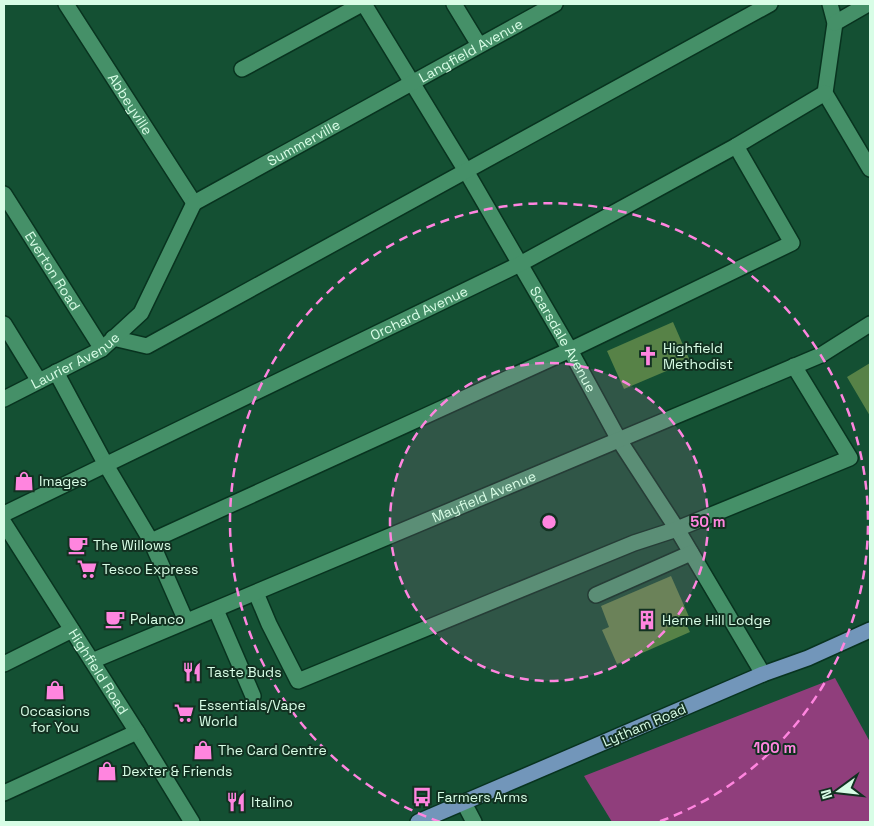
<svg xmlns="http://www.w3.org/2000/svg" width="874" height="826" viewBox="0 0 874 826" font-family="'Space Grotesk',sans-serif">
<rect width="100%" height="100%" fill="#145033"/>
<path fill="#903e7c" d="M835,678L870,742V822H612L584,776Z"/>
<path fill="#578247" d="M673,322L690,361L624,389L607,351Z
M870,363V416L847,377Z
M671,576L690,619L685,622L690,632L617,664L602,630L609,627L601,606Z"/>
<g fill="none" stroke-linecap="round" stroke-linejoin="round">
<defs>
<g id="minor">
<path id="s1" d="M66,4L194,203"/>
<path id="s2" d="M364,4L466,171L570,350L619,440L677,529L763,674"/>
<path d="M454,4L479,45"/>
<path d="M830,4L835,23L825,93L870,169"/>
<path d="M835,23L868,4"/>
<path d="M242,69L362,4"/>
<path id="s3" d="M4,194L102,349"/>
<path id="s4" d="M194,203L555,4"/>
<path d="M4,324L39,381"/>
<path d="M113,338L147,346L770,4"/>
<path d="M56,372L106,465L151,541L186,621"/>
<path id="s5" d="M4,399L102,349L141,313L194,203"/>
<path id="s6" d="M4,514L520,264L736,146L825,93"/>
<path id="s7" d="M4,523L137,732L192,822"/>
<path d="M151,541L570,350L792,243L736,146"/>
<path d="M256,593L269,624L298,681L634,543L677,529L850,458L794,366"/>
<path d="M596,595L691,553"/>
<path d="M216,610L253,696"/>
<path id="s8" d="M92,661L821,355L870,324"/>
<path d="M4,664L72,630"/>
<path d="M4,793L137,732"/>
<path d="M464,803L474,822"/>
</g>
<path id="major" d="M418,822L763,674L808,658L870,630"/>
</defs>
<use href="#minor" stroke="#08331f" stroke-width="18"/>
<use href="#major" stroke="#08331f" stroke-width="18"/>
<use href="#minor" stroke="#459068" stroke-width="15"/>
<use href="#major" stroke="#7296ba" stroke-width="15"/>
</g>
<circle cx="549" cy="522" r="159" fill="#ff85df" fill-opacity=".12"/>
<g fill="none" stroke="#ff85df" stroke-width="2.5" stroke-dasharray="9 6">
<circle cx="549" cy="522" r="159"/>
<path d="M440 822A319 319 0 1 1 658 822"/>
</g>
<defs>
<symbol id="church-bare" viewBox="-9 -9 18 18"><path d="M-1.2-6h2.4v3.5h3.3v2.4h-3.3V6h-2.4V-.1h-3.3v-2.4h3.3Z" fill="#ff85df" stroke="#123121" stroke-width="2.5" paint-order="stroke"/></symbol>
<symbol id="shop-bare" viewBox="-9 -9 18 18"><path d="M-5-2.5h2.3a2.7 3.5 0 0 1 5.4 0H5L5.5 6h-11ZM-1.5-2.5h3a1.5 2.3 0 0 0-3 0Z" fill="#ff85df" stroke="#123121" stroke-width="2.5" paint-order="stroke"/></symbol>
<symbol id="cafe-bare" viewBox="-9 -9 18 18"><path d="M-5.5-4.5H6V0H3Q3 3.5 0 3.5H-2.5Q-5.5 3.5-5.5 0ZM3-3.2v2h1.7v-2ZM-6 4.5H4V6H-6Z" fill="#ff85df" stroke="#123121" stroke-width="2.5" paint-order="stroke"/></symbol>
<symbol id="supermarket-bare" viewBox="-9 -9 18 18"><path d="M-6-5.5h2.5l.6 2H6L4.5 2H-2.5L-4.4-4H-6ZM-1.5 3.2a1.3 1.3 0 1 0 .1 0ZM3 3.2a1.3 1.3 0 1 0 .1 0Z" fill="#ff85df" stroke="#123121" stroke-width="2.5" paint-order="stroke"/></symbol>
<symbol id="building-bare" viewBox="-9 -9 18 18"><path d="M-4-6H4V6H1V3H-1V6H-4ZM-2.5-4.3h1.7v1.8h-1.7ZM.8-4.3h1.7v1.8H.8ZM-2.5-1h1.7V.8h-1.7ZM.8-1h1.7V.8H.8Z" fill="#ff85df" stroke="#123121" stroke-width="2.5" paint-order="stroke"/></symbol>
<symbol id="restaurant-bare" viewBox="-9 -9 18 18"><path d="M-5-6h1v4h1v-4h1v4h1v-4h1v5L-1.5 .5V6h-2V.5L-5-1ZM5-6V6H3V1.5H1.5Q1.5-4 5-6Z" fill="#ff85df" stroke="#123121" stroke-width="2.5" paint-order="stroke"/></symbol>
<symbol id="bus-bare" viewBox="-9 -9 18 18"><path d="M-5-6H5V4H4V6H2V4H-2V6H-4V4H-5ZM-3.5-4V0h7V-4ZM-3.5 1.2v1.5H-2V1.2ZM2 1.2v1.5H3.5V1.2Z" fill="#ff85df" stroke="#123121" stroke-width="2.5" paint-order="stroke"/></symbol>
</defs>
<g fill-rule="evenodd">
<use href="#church-bare" x="634" y="342" width="28" height="28"/>
<use href="#shop-bare" x="10" y="467" width="28" height="28"/>
<use href="#cafe-bare" x="64" y="531" width="28" height="28"/>
<use href="#supermarket-bare" x="73" y="555" width="28" height="28"/>
<use href="#cafe-bare" x="101" y="605" width="28" height="28"/>
<use href="#building-bare" x="633" y="606" width="28" height="28"/>
<use href="#restaurant-bare" x="178" y="658" width="28" height="28"/>
<use href="#shop-bare" x="41" y="676" width="28" height="28"/>
<use href="#supermarket-bare" x="170" y="699" width="28" height="28"/>
<use href="#shop-bare" x="189" y="736" width="28" height="28"/>
<use href="#shop-bare" x="93" y="757" width="28" height="28"/>
<use href="#bus-bare" x="408" y="783" width="28" height="28"/>
<use href="#restaurant-bare" x="222" y="788" width="28" height="28"/>
</g>
<g text-anchor="middle" stroke-width="4" stroke-linejoin="round" paint-order="stroke">
<g font-size="14" fill="#d8fde6" stroke="#123121">
<text dy="5" stroke="none"><textPath href="#s4" startOffset="316">Langfield Avenue</textPath></text>
<text dy="5" stroke="none"><textPath href="#s1" startOffset="119">Abbeyville</textPath></text>
<text dy="5" stroke="none"><textPath href="#s4" startOffset="125">Summerville</textPath></text>
<text dy="5" stroke="none"><textPath href="#s3" startOffset="91">Everton Road</textPath></text>
<text dy="5" stroke="none"><textPath href="#s6" startOffset="461">Orchard Avenue</textPath></text>
<text dy="5" stroke="none"><textPath href="#s2" startOffset="390">Scarsdale Avenue</textPath></text>
<text dy="5" stroke="none"><textPath href="#s5" startOffset="81">Laurier Avenue</textPath></text>
<text dy="5" stroke="none"><textPath href="#s8" startOffset="425">Mayfield Avenue</textPath></text>
<text dy="5" stroke="none"><textPath href="#s7" startOffset="176">Highfield Road</textPath></text>
<text transform="translate(644 725) rotate(-23)" y="5">Lytham Road</text>
</g>
<g font-size="14" fill="#d8fde6" stroke="#123121" text-anchor="start">
<text x="663" y="353">Highfield<tspan x="663" dy="16">Methodist</tspan></text>
<text x="39" y="486">Images</text>
<text x="93" y="550">The Willows</text>
<text x="102" y="574">Tesco Express</text>
<text x="130" y="624">Polanco</text>
<text x="662" y="625">Herne Hill Lodge</text>
<text x="207" y="677">Taste Buds</text>
<text x="199" y="710">Essentials/Vape<tspan x="199" dy="16">World</tspan></text>
<text x="55" y="716" text-anchor="middle">Occasions<tspan x="55" dy="16">for You</tspan></text>
<text x="218" y="755">The Card Centre</text>
<text x="122" y="776">Dexter &amp; Friends</text>
<text x="437" y="802">Farmers Arms</text>
<text x="251" y="807">Italino</text>
</g>
</g>
<circle cx="549" cy="522" r="8" fill="#ff85df" stroke="#123121" stroke-width="2.5"/>
<g font-size="15" text-anchor="middle" font-weight="bold" fill="#ff85df" stroke="#123121" stroke-width="4" stroke-linejoin="round" paint-order="stroke">
<text x="708" y="527">50 m</text>
<text x="775" y="753">100 m</text>
</g>
<rect width="874" height="826" fill="none" stroke="#d8fde6" stroke-width="10"/>
<g transform="translate(839 791) rotate(255)" stroke="#123121" stroke-width="4" paint-order="stroke">
<path d="M0-4L9 19L0 12L-9 19Z" fill="#d8fde6"/>
<text y="-8" font-size="14" font-weight="bold" text-anchor="middle" fill="#d8fde6">N</text>
</g>
</svg>
